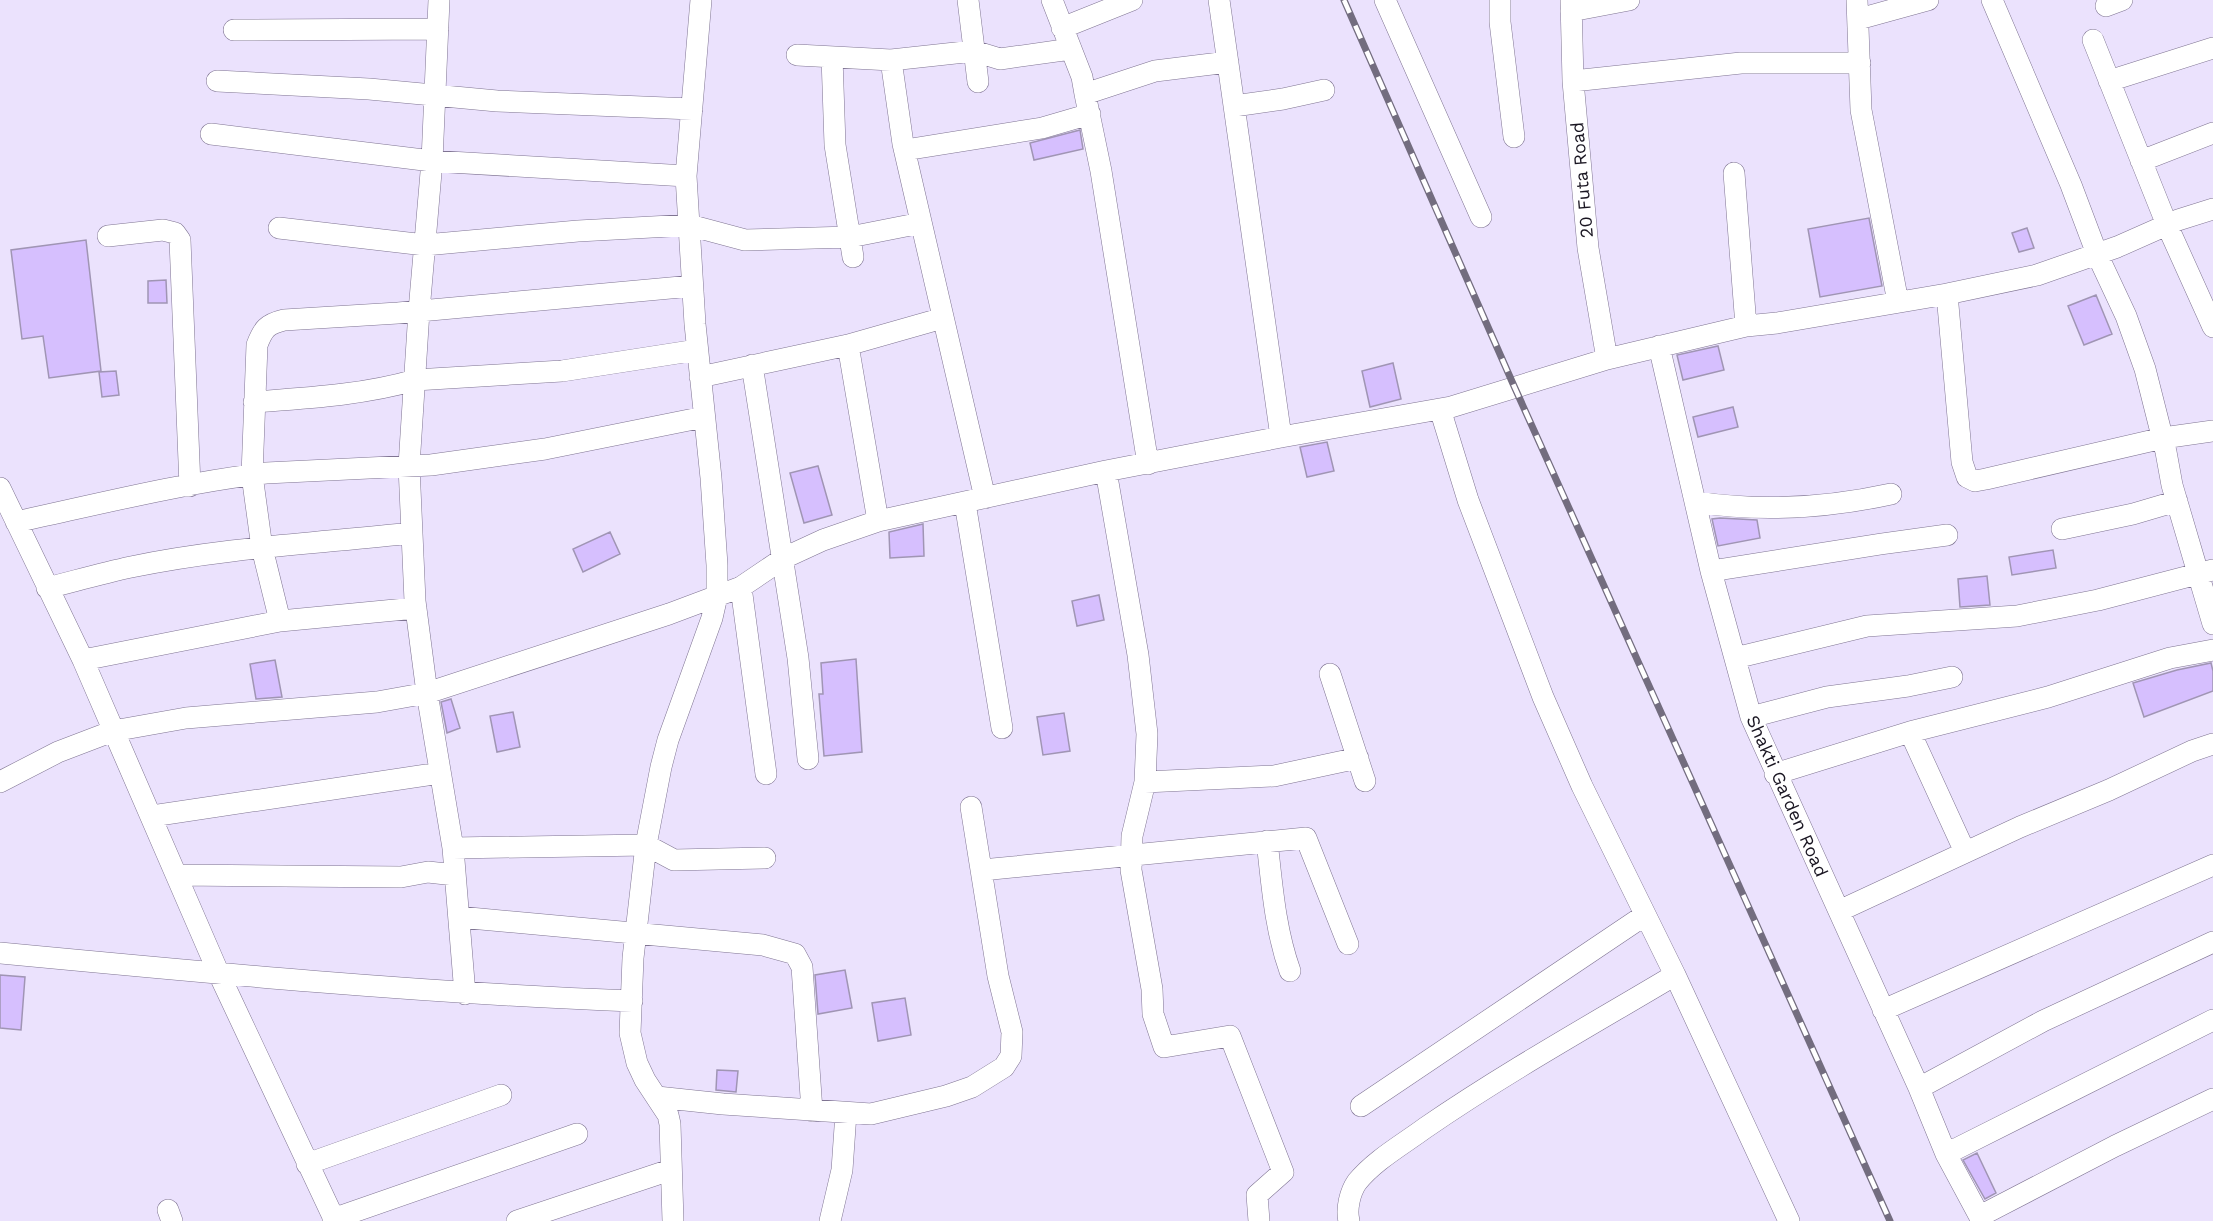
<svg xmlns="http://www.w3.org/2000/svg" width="2213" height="1221" viewBox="0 0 2213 1221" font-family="'Work Sans',sans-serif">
<rect width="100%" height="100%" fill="#ebe2fd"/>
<path fill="#d6bffe" stroke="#a095b4" stroke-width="1.5" d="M1080,130L1083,149L1034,160L1030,143Z
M1869,218L1882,286L1820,297L1808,229Z
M2027,228L2034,248L2019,252L2012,233Z
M86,240L101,371L49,378L43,336L22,339L11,250Z
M166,280L167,303H148V281Z
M2096,295L2112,334L2084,345L2068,306Z
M1718,346L1724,370L1683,380L1677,355Z
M1393,363L1401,399L1370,407L1362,371Z
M116,371L119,395L102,397L99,372Z
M1733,407L1738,427L1698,437L1693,417Z
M1327,442L1334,471L1307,477L1300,447Z
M818,466L832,515L804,523L790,473Z
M1720,518L1757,520L1760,538L1718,546L1712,519Z
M923,524L924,556L890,558L889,532Z
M610,532L620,554L583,572L573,549Z
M2053,550L2056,568L2012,575L2009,557Z
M1987,576L1990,605L1960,607L1958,579Z
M1099,595L1104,620L1077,626L1072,601Z
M856,659L862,752L824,756L819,694H823L821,663Z
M275,660L282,697L256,699L250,664Z
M2211,663L2213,671V691L2144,717L2133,683L2177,670Z
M451,699L460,728L447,733L441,702Z
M513,712L520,747L497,752L490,716Z
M1064,713L1070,751L1043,755L1037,717Z
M845,970L852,1008L818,1014L815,975Z
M0,975L25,977L21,1030L0,1028Z
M905,998L911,1035L878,1041L872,1003Z
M717,1070L738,1071L736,1092L716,1090Z
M1977,1153L1996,1193L1985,1199L1963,1160Z"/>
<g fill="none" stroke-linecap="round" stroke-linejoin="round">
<defs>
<path id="minor" d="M439,0L432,161L419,311L409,466L415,601L427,693L453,848L465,994
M968,0L978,82
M1052,0L1082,77L1085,94L1101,171L1148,464
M1219,0L1281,437
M1385,0L1481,217
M1500,0V22L1514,137
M1571,0L1573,81L1588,248L1607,359
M1857,0L1861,110L1898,302
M1992,0L2071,185L2097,254L2126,316L2145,369L2166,452L2172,485L2213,624
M2106,6L2122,0
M1571,11L1629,0
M1859,19L1928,0
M1062,28L1132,0
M234,30L438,29
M2093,40L2167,225L2213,327
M797,55L891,60L974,51L1000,59L1071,49
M832,57L835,145L853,257
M891,60L903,144L985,498
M217,81L369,89L497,101L692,109
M1573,81L1741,63H1860
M2109,81L2213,48
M1085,94L1155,71L1228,62
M1234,106L1283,99L1324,90
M211,134L432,161L686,176
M905,150L1042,128L1090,114
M2141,161L2213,133
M1734,173L1746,326
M279,228L425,245L578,231L689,225L745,240L850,237L921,223
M108,236L163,230L175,233L180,240L190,486
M1947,294L1962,462L1967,477L1975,481L1986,479L2163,438L2213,431
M848,345L878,521
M1659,346L1711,571L1751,717L1919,1088L1946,1154L1982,1221
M752,365L798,658L808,759
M700,377L848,345L943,318
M254,402C307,398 363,395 415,380L562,371L697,350
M1440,409L1468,500L1543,697L1582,786L1675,975L1789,1221
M1106,471L1138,655L1147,734L1145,782L1132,836L1131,870L1152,989L1153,1014L1164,1047L1230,1036L1283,1172L1257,1195L1259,1221
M0,488L83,660L219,974L335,1221
M1696,502C1761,512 1827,508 1891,494
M965,503L1002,728
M16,522C99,504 182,483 266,473L431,465L545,449L704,417
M2062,529L2133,514L2177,501
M1711,571L1881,544L1947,535
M741,587L766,774
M47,588C75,581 103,573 131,567C221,548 320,543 412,533
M280,621L262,548L252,475L257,345C263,329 267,324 284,320L398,313L692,286
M1735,658L1867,626L2017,616L2098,600L2213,570
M83,660L280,621L416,608
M1330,674L1365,781
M1751,717L1827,697L1908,686L1952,677
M1910,732L1965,852
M1775,774L1910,732L2048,697L2170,658L2213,650
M0,782L58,752L113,731L186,718L377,702L427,693L669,614L741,587L784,558L823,540L878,521L1106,471L1281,437L1451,407L1607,359L1746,326L1777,323L1947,294L2037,275L2117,247L2178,220L2213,209
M1145,782L1274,776L1358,758
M152,816L440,773
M1267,841C1272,885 1275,929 1290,971
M453,848L646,845L674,860L765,858
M982,870L1306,838L1348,944
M177,875L401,877L428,872L455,875
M1839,911L2020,827L2109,790L2192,751L2213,744
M459,917L763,945L795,954L802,967L812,1111
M0,953C210,973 420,993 632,1001
M1883,1010L2213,865
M1919,1088L2043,1021L2213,942
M657,1097L723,1104L871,1114L946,1096L972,1087L1004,1067L1011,1056L1012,1032L998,976L971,807
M1361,1106L1645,915
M1946,1154L2213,1020
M307,1164L501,1095
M168,1210L172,1221
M1980,1216L2115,1146L2213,1099
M333,1219L577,1134
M517,1221L670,1170
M673,1221L670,1124L668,1115L645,1080L637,1063L630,1033L633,958L646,845L661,767L668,740L712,618L717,596V565L711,478L695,324L686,176L701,0
M830,1221L842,1170L846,1113
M1349,1221C1346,1209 1350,1192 1357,1182C1375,1160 1402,1145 1425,1128C1505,1073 1591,1025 1675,975"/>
</defs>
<use href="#minor" stroke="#7f7492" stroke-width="22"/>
<use href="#minor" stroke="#fff" stroke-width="21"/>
<defs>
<path id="rail" d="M1344,0L1514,386L1890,1221"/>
</defs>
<use href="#rail" stroke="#736d7f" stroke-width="7"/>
<use href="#rail" stroke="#fff" stroke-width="4.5" stroke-dasharray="14" stroke-linecap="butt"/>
</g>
<g text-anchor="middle" stroke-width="5" stroke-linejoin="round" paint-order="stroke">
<g font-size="18" fill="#191521" stroke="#fff">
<text transform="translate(1582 180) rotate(-95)" y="6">20 Futa Road</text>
<text transform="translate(1787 796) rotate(66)" y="6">Shakti Garden Road</text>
</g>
</g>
</svg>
